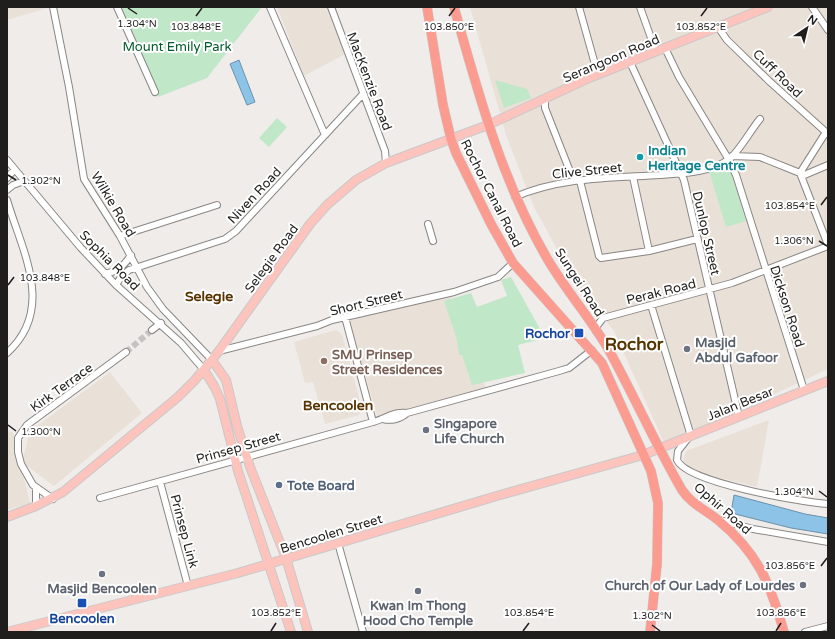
<svg xmlns="http://www.w3.org/2000/svg" width="835" height="639" viewBox="0 0 835 639" font-family="'Varela Round',sans-serif">
<rect width="100%" height="100%" fill="#efecea"/>
<path fill="#e9e0d8" d="M7,7H48V8L7,20Z
M277,7H328L345,54L304,76Z
M470,7H828V369L665,445L614,331L574,280L534,207L506,135Z
M450,294L486,388L378,418L348,319Z
M336,330L342,334L362,409L359,415L325,424L313,382L305,383L294,342Z
M110,372L142,413L54,486L22,462L30,431Z
M769,420L757,487L692,471L683,461L686,451Z
M7,431L13,432L30,503L7,510Z"/>
<path fill="#bfe7c8" d="M118,7H262L207,78L158,97Z
M495,80L527,89L531,98L504,108Z
M277,118L287,127L269,147L259,138Z
M729,165L746,221L726,227L709,171Z
M511,277L545,338L518,345L525,373L472,385L462,355H459L457,340L444,301L471,293L477,307L507,296L501,280Z"/>
<path fill="#8cc3e7" stroke="#6b92aa" d="M239,60L255,102L247,105L230,64Z
M734,495L805,514L828,518V534L791,528L731,513Z"/>
<g fill="none" stroke-linecap="round" stroke-linejoin="round">
<path stroke="#c5c3c1" stroke-width="6" stroke-dasharray="6 3" stroke-linecap="butt" d="M126,352L152,330"/>
<defs>
<path id="minor" d="M53,7L69,87L84,179L120,236L147,287L163,309L212,360
M117,7L155,92
M270,7L325,135
M331,7L385,151L386,163
M579,7L598,75
M640,7L656,52
M812,7L828,30
M718,27L727,40L769,81L828,134
M665,48L679,77L729,160L736,175L804,390
M630,62L684,180L739,417
M545,103V108L571,174L580,181
M732,156L760,157L800,173L828,245
M7,160L81,248L116,285L181,343L204,370
M800,173L826,132
M802,176L828,165
M633,177L649,251
M7,178L14,170
M580,181L599,256L601,258L649,251L697,239
M7,190L13,185L24,181
M515,197C560,177 612,178 660,175C683,173 708,173 728,160C737,155 752,128 760,119
M7,200C22,251 56,309 7,353
M428,224L433,241
M120,236L217,205
M105,274C118,271 124,266 131,255
M116,285L121,277L129,270L225,239L236,231L363,94
M651,305L691,436
M345,317L373,422
M152,330L161,323
M596,331L597,326L603,318L732,283L828,246
M219,351L317,326L332,320L454,292L498,277L513,263
M383,419C391,421 401,419 407,413
M689,437L678,451L677,460C687,483 802,502 828,504
M160,482L188,586
M36,488V506
M100,498L373,422C385,419 394,411 407,413L559,371L569,368L592,350
M53,499L33,485L21,464L18,452V438L27,425L126,352
M720,520L753,529L828,542
M338,543L363,632
M805,632L828,626"/>
<path id="major" d="M212,360L226,380L237,426L250,467L286,558L308,632
M204,370L214,386L220,399L238,471L291,632
M7,517L36,506L63,492L178,397L195,380L219,351L310,224L327,205L356,180L386,163L488,125L589,78L768,7
M7,632L238,573L500,495L643,455L828,381"/>
<path id="highway" d="M427,7L443,105L451,139L456,153L491,224L513,263L602,363L651,471L658,503L657,564L650,632
M454,7C479,96 501,179 548,260C567,292 592,320 610,352C635,398 656,445 682,490C691,504 706,510 718,520C758,553 770,583 784,632"/>
</defs>
<use href="#minor" stroke="#898684" stroke-width="8"/>
<use href="#major" stroke="#c9c9c9" stroke-width="10"/>
<use href="#highway" stroke="#c9c9c9" stroke-width="10"/>
<use href="#minor" stroke="#fff" stroke-width="6"/>
<use href="#major" stroke="#fdc4bd" stroke-width="8"/>
<use href="#highway" stroke="#fc9c91" stroke-width="9"/>
</g>
<path fill="none" stroke="#1f1e1d" stroke-width="1.5" d="M128,8L137,14M196,16L202,8M449,16L455,8M701,16L707,8M8,175L16,180M821,205L827,197M819,241L827,246M8,285L14,277M8,425L16,431M819,491L827,497M821,566L827,558M652,625L660,631M271,631L276,623M523,631L529,623M776,631L781,623"/>
<circle fill="#0f9aa8" stroke="#fff" stroke-width="1.5" cx="640" cy="157" r="4"/>
<g fill="#1a4fb4" stroke="#fff" stroke-width="1.5">
<rect x="574" y="328" width="10" height="10" rx="2"/>
<rect x="77" y="598" width="10" height="10" rx="2"/>
</g>
<g fill="#6b7280" stroke="#fff" stroke-width="1.5">
<circle cx="687" cy="349" r="4"/>
<circle cx="426" cy="430" r="4"/>
<circle cx="102" cy="574" r="4"/>
<circle cx="803" cy="585" r="4"/>
<circle cx="418" cy="591" r="4"/>
</g>
<circle fill="#8d6e63" stroke="#fff" stroke-width="1.5" cx="324" cy="361" r="4"/>
<circle fill="#5c6f8a" stroke="#fff" stroke-width="1.5" cx="279" cy="485" r="4"/>
<g text-anchor="middle" stroke-width="4" stroke-linejoin="round" paint-order="stroke">
<g font-size="13" fill="#02592a" stroke="#fff">
<text x="177" y="51">Mount Emily Park</text>
</g>
<g font-size="13" fill="#1f1e1d" stroke="#fff">
<text transform="translate(611 58) rotate(-23)" y="5">Serangoon Road</text>
<text transform="translate(778 73) rotate(44)" y="5">Cuff Road</text>
<text transform="translate(370 81) rotate(69)" y="5">MacKenzie Road</text>
<text transform="translate(587 170) rotate(-6)" y="5">Clive Street</text>
<text transform="translate(492 193) rotate(63)" y="5">Rochor Canal Road</text>
<text transform="translate(254 195) rotate(-47)" y="5">Niven Road</text>
<text transform="translate(114 204) rotate(59)" y="5">Wilkie Road</text>
<text transform="translate(707 233) rotate(77)" y="5">Dunlop Street</text>
<text transform="translate(271 258) rotate(-54)" y="5">Selegie Road</text>
<text transform="translate(110 260) rotate(45)" y="5">Sophia Road</text>
<text transform="translate(580 282) rotate(57)" y="5">Sungei Road</text>
<text transform="translate(661 291) rotate(-14)" y="5">Perak Road</text>
<text transform="translate(366 302) rotate(-14)" y="5">Short Street</text>
<text transform="translate(788 306) rotate(72)" y="5">Dickson Road</text>
<text transform="translate(61 387) rotate(-36)" y="5">Kirk Terrace</text>
<text transform="translate(740 403) rotate(-22)" y="5">Jalan Besar</text>
<text transform="translate(238 447) rotate(-16)" y="5">Prinsep Street</text>
<text transform="translate(723 508) rotate(41)" y="5">Ophir Road</text>
<text transform="translate(185 531) rotate(75)" y="5">Prinsep Link</text>
<text transform="translate(331 533) rotate(-17)" y="5">Bencoolen Street</text>
</g>
<g font-size="13" font-weight="bold" fill="#0d838f" stroke="#fff" text-anchor="start">
<text x="648" y="155">Indian<tspan x="648" dy="15">Heritage Centre</tspan></text>
</g>
<g font-size="13" font-weight="bold" fill="#164399" stroke="#fff" text-anchor="end">
<text x="570" y="338">Rochor</text>
<text x="82" y="623" text-anchor="middle">Bencoolen</text>
</g>
<g font-size="13" font-weight="bold" fill="#5b616d" stroke="#fff" text-anchor="start">
<text x="695" y="347">Masjid<tspan x="695" dy="15">Abdul Gafoor</tspan></text>
<text x="434" y="428">Singapore<tspan x="434" dy="15">Life Church</tspan></text>
<text x="795" y="590" text-anchor="end">Church of Our Lady of Lourdes</text>
<text x="102" y="593" text-anchor="middle">Masjid Bencoolen</text>
<text x="418" y="610" text-anchor="middle">Kwan Im Thong<tspan x="418" dy="15">Hood Cho Temple</tspan></text>
</g>
<g font-size="13" font-weight="bold" fill="#785e54" stroke="#fff" text-anchor="start">
<text x="332" y="359">SMU Prinsep<tspan x="332" dy="15">Street Residences</tspan></text>
</g>
<g font-size="13" font-weight="bold" fill="#4e5e75" stroke="#fff" text-anchor="start">
<text x="287" y="490">Tote Board</text>
</g>
<g font-size="14" font-weight="bold" fill="#573300" stroke="#fff">
<text x="209" y="301">Selegie</text>
<text x="338" y="410">Bencoolen</text>
</g>
<g font-size="17" font-weight="bold" fill="#573300" stroke="#fff">
<text x="634" y="350">Rochor</text>
</g>
</g>
<g font-size="10" text-anchor="middle" fill="#1f1e1d" stroke="#fff" stroke-width="4" stroke-linejoin="round" paint-order="stroke">
<text x="137" y="27">1.304°N</text>
<text x="196" y="30">103.848°E</text>
<text x="449" y="30">103.850°E</text>
<text x="701" y="30">103.852°E</text>
<text x="41" y="184">1.302°N</text>
<text x="790" y="209">103.854°E</text>
<text x="794" y="244">1.306°N</text>
<text x="45" y="281">103.848°E</text>
<text x="41" y="435">1.300°N</text>
<text x="794" y="495">1.304°N</text>
<text x="790" y="569">103.856°E</text>
<text x="276" y="616">103.852°E</text>
<text x="529" y="616">103.854°E</text>
<text x="781" y="616">103.856°E</text>
<text x="652" y="619">1.302°N</text>
</g>
<rect width="835" height="639" fill="none" stroke="#1f1e1d" stroke-width="16"/>
<g transform="translate(807 28) rotate(35)" stroke="#ffffff" stroke-width="3" paint-order="stroke">
<path d="M0-3L7 15L0 10L-7 15Z" fill="#1f1e1d"/>
<text y="-6" font-size="11" font-weight="bold" text-anchor="middle" fill="#1f1e1d">N</text>
</g>
</svg>
